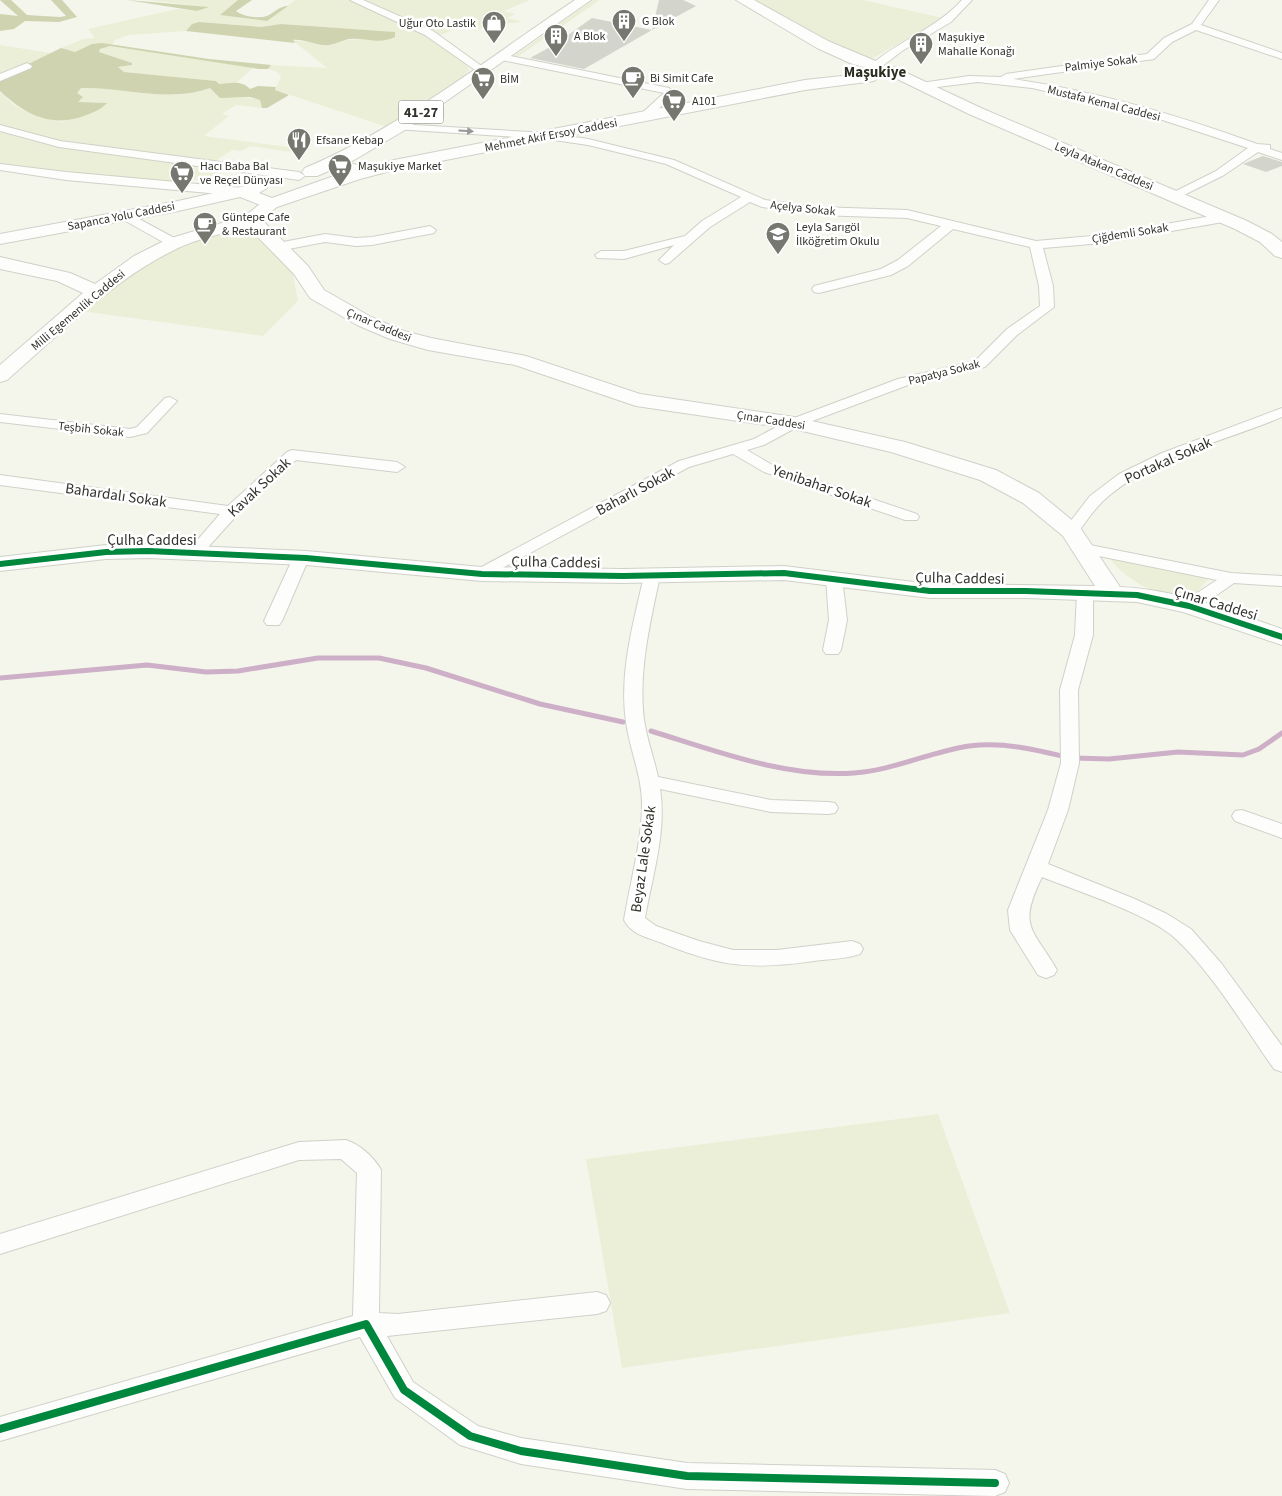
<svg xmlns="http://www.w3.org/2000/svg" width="1282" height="1496" viewBox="0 0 1282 1496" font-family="'Source Sans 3',sans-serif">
<rect width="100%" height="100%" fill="#f4f6eb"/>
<path fill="#ecefd7" d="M147,0H238L221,15L267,21L295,0H350L431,38L465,61L469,70L462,78L387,127L275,90L281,77L277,72L268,69L271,65L327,68L292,40L332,45L347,40L395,37L394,32L281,24L261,27L199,22L192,24L186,31L129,35L115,40L112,45L92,44L75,52L61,48L83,39L95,38L88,29L177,9L197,11L208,7Z
M360,0H530L504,11L516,14L507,18L521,21L516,23H495L475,31L462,26L439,36L425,24L431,17L408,20Z
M593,0H600L516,58L514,56Z
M750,0H863L943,18L868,61L815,37L795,21Z
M0,45L51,53L0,78Z
M110,46L236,65L253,68L236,83L219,84L216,81L124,72L118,67L132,65V63L99,52L100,49Z
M81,88C124,87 168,103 210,88C230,103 239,95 260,100L262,108L236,105L222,114L229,116L204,136L296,148L290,152L250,146L242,151L232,150L203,169L218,173L203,181L184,178L176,184L0,167V92L14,105L30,113L62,122L80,117L106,103L77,102V93Z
M243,226L248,227L288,265L293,275L298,301L263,336L81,311L118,282L183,244Z
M1110,559L1209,578C1203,585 1198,593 1189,596C1165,604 1123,577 1110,559Z
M938,1114L1010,1313L622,1368L586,1159Z"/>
<path fill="#cfd3b0" d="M0,0H11L27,15L60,17L66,16L51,0H62L77,17L59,22L25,21L14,29L0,31V14L18,16Z
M127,0L209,7L197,11Z
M238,0H252L236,11C242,16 258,19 267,16C274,13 279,6 288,6L267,21L220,15Z
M199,22L261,27L281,24L395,32V37C379,45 365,37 349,39C340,41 333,46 323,45C312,44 304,39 293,40L295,43L186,31L192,24Z
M102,43L209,59L271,65L268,69H259L110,46L100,49L99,52L132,63V65L118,67L124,72L216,81L219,84C230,83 242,80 250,89L258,86L276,87L275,90L289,95L267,108H262L260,100L250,97L220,98L210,88C168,103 124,87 81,88L77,93L83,97L78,102L107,103C100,110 94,112 84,116C51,128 24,114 0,91V78L61,48L75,52L92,44Z"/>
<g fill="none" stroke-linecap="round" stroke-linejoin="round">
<path stroke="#ceafc8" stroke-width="5" d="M0,678L147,665L206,672L238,671L318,658H379L426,668L540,704L623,722
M651,731C716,751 786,778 854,773C894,770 930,752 969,746C1004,742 1033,749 1066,757
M1074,758L1109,759L1178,752L1243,755L1259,749L1282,733"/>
</g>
<path fill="#d3d4cc" d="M659,0H683L696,6L652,30Z
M592,18L652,30L584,69L530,58L554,45Z
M1263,156L1282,162V166L1266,172L1243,164Z"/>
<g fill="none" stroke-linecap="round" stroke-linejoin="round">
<defs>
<path id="street" d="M350,0H363L433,31L487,70L486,72H478L425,35Z
M962,0H972L951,22L902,51L880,68H872V64C900,40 937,28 962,0Z
M1209,0H1219L1201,25L1282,53V59L1196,30L1172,42L1154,59L1013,79C1096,91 1178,115 1257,144L1270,145V149L1282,153V160L1258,152L1224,175L1178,198H1170L1168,195L1216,171L1248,148L1138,112L1032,88L978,82L921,89L916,86L921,83L969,76L1001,77L1006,74L1147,54L1164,38L1192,24Z
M501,54L669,88L675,93L649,118L645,119L640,116L641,114L664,93L497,59L496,57Z
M27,63L32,66L31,68L0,81V74Z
M399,124L547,133L588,139L674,160L765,200L818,207L907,210L1036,241L1103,235L1223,214L1229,218L1223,222L1103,243L1043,248L1053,286L1054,307L1017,335L985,367L908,385L799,426L764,445L747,450L774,466L917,514L919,517L917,520H905L764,472L733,454L689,467L482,579L476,578L474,574L476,570L679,461L754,439L789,420L898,379L975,361L1007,329L1040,306L1039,286L1030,247L953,229L908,266L891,275L819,293L814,292L812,289L814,286L881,269L898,260L941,226L907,218L818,215L762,207L750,202L710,227L669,263L665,264L659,260L674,245L624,259L597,258L595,255L601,251H624L685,236L702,221L741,197L666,164L588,145L547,139L395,129V125Z
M0,125L60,141L299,172L305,176L299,180L59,147L0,131Z
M336,159L371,169L373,171L367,174L332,164V160Z
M0,164L66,172L242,188L248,192L242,196L66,180L0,170Z
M126,212L178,240L180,243L178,246H170L122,219L120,216Z
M430,226L436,230L434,233L372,245L356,246L325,242L278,251L272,247L278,243L325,234L356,238L372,237Z
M170,397L177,401L147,433L130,437L0,422V414L130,429L137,427L165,398Z
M1282,408V417C1225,441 1160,455 1111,494C1097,505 1087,520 1077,534H1065L1063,531L1090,496L1119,474L1162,453Z
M292,450L397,462L405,467L397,472L296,460L238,514L201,555L195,557L187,552L220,514L0,485V475L228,506L287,452Z
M1085,544L1231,573L1282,576V586L1234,583L1195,610H1183L1181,606L1183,602L1217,580L1079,552L1077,549L1079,546Z
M301,553L309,558L282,621L279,625H267L264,621L293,558Z
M652,571L658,572L660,576C650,623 638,672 644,720C647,740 654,758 658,777L771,800L828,802L835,803L838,808L835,813L828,814L771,812L660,789C667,831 652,877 645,918L656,926L699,941L733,950H777L852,941L860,944L863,949L860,954C845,959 829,959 814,961C751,970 721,967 662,943C647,937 632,935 624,920C630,883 641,845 642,808C643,778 630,751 626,722C619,673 633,624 644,576L646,572Z
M834,573L840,574L842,578L847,620L841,650L838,654H826L823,650L829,620L826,578L828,574Z
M1085,588L1091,589L1093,593V635L1078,690L1079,763L1068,810L1048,864L1135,899L1167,914L1191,929L1221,963L1282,1046V1072L1274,1069C1245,1028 1213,974 1177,940C1152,915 1077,891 1042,877C1017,928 1033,928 1057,970L1054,975L1046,978L1038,975L1010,930L1008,910L1048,810L1061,763L1060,690L1075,635L1077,593L1079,589Z
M1242,810L1282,824V838L1235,821L1232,816L1235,811Z
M346,1140C359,1144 374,1157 381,1170L379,1313L398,1314L597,1292L606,1295L610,1303L606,1311L597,1314L387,1336L413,1382L478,1426L521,1438L687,1463L995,1470L1005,1474L1009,1483L1005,1492L995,1496L687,1489L521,1464L460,1445L395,1398L360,1337L0,1441V1417L353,1316L357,1173L341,1159L299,1160L0,1254V1234L299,1142Z"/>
<path id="secondary" d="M736,0H754L828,41L878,62L881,65L873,70L850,63L817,48Z
M271,199L277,200L280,204L262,220L308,266L324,290L371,317L404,331L431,338L526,356L640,394L794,417L905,442L996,470L1039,493L1079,526L1120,587C1176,589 1230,611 1282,629V645L1183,612L1137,602L1026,598H930L784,580L623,583L482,581L306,565L148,558L106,559L0,571V557L106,545L148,544L306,551L482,567L623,569L784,566L930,584L1095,586L1063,536L1023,503L980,480L891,452L794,429L636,406L515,365L428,350L390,339L357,325L310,298L294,274L248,227C225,233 200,238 178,248C113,279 61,333 7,380L0,382V365L83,293L57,281L0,269V257L70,273L95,284L134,256L168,239L245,216L265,200Z"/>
<path id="primary" d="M575,0H591L405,130L354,160L317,176H305L302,172L305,168C402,127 487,59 575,0Z
M894,67L981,108L1247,221L1272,234L1282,242V258L1275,256L1260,242L1235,229L969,114L889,75L886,72Z
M869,73L874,75L877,78L874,81L805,90L394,170L360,179L271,209L240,197L178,211L0,244V234L178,201L258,183L264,184L267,188L259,193L272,198L348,171L394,160L805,80Z"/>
</defs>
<use href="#street" stroke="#cfd1c9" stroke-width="2"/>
<use href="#secondary" stroke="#cfd1c9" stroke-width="2"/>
<use href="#primary" stroke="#cfd1c9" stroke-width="2"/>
<use href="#street" fill="#fdfefc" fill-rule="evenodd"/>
<use href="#secondary" fill="#fdfefc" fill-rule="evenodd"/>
<use href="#primary" fill="#fdfefc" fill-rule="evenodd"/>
<defs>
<path id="cycleway-far2" d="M141,551H152"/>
<path id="cycleway-far1" d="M0,564L106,552L148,551L306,558L482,574L623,576L784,573L930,591H1026L1137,595L1189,606L1282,637"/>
<path id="cycleway" d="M0,1429L366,1324L404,1390L470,1436L521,1451L687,1476L995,1483"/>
</defs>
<use href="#cycleway-far2" stroke="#fff" stroke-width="8"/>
<use href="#cycleway-far1" stroke="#fff" stroke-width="9"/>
<use href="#cycleway" stroke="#fff" stroke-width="11"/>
<use href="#cycleway-far2" stroke="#00873e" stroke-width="5"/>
<use href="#cycleway-far1" stroke="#00873e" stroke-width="6"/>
<use href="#cycleway" stroke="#00873e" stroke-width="8"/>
</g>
<defs><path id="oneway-solid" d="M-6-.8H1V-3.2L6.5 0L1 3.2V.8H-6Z" transform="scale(1.25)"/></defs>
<use fill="#989894" href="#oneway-solid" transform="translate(466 131) rotate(4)"/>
<defs>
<symbol id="building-pin" viewBox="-11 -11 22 30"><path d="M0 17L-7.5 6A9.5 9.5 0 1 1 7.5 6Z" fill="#76776f" stroke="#fff"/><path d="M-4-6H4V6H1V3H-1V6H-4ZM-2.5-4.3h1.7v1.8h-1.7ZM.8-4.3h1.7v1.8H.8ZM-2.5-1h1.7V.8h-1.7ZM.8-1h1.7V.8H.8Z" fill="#fff"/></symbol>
<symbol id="shop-pin" viewBox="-11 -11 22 30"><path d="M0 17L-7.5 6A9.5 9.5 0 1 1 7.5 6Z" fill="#76776f" stroke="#fff"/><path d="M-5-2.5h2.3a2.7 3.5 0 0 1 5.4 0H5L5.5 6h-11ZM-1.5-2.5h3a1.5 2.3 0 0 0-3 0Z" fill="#fff"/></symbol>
<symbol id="cafe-pin" viewBox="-11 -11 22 30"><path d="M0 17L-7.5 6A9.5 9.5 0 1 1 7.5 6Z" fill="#76776f" stroke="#fff"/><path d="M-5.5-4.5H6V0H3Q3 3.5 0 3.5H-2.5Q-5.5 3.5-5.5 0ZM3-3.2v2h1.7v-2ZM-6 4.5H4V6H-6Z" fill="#fff"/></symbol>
<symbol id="supermarket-pin" viewBox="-11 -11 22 30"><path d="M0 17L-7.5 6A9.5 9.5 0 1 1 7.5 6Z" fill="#76776f" stroke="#fff"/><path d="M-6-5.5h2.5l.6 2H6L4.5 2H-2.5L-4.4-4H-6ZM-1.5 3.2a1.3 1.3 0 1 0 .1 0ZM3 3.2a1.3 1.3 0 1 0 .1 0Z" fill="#fff"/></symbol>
<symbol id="restaurant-pin" viewBox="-11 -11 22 30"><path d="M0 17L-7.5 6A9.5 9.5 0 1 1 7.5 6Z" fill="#76776f" stroke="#fff"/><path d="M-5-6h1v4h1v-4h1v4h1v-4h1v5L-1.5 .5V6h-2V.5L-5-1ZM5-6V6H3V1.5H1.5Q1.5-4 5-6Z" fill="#fff"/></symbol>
<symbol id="school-pin" viewBox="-11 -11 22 30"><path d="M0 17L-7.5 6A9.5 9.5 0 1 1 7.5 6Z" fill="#76776f" stroke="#fff"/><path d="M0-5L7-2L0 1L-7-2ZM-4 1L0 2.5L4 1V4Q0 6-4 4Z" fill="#fff"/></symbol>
</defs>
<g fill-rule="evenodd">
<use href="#building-pin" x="610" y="7" width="28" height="38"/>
<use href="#shop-pin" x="480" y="9" width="28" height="38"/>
<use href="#building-pin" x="542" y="22" width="28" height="38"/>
<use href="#building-pin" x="907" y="30" width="28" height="38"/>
<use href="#cafe-pin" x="619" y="64" width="28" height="38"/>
<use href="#supermarket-pin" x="469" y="65" width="28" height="38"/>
<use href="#supermarket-pin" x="660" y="87" width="28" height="38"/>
<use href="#restaurant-pin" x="285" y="126" width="28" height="38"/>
<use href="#supermarket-pin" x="326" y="152" width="28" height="38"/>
<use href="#supermarket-pin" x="168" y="159" width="28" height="38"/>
<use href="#cafe-pin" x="191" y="210" width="28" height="38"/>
<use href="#school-pin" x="764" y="220" width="28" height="38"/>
</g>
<g text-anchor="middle" stroke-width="5" stroke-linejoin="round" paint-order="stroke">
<g font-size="12" fill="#32332c" stroke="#fff" text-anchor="start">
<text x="642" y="25">G Blok</text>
<text x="476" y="27" text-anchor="end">Uğur Oto Lastik</text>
<text x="574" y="40">A Blok</text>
<text x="938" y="41">Maşukiye<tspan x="938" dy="14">Mahalle Konağı</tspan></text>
<text x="650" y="82">Bi Simit Cafe</text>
<text x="500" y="83">BİM</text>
<text x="692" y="105">A101</text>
<text x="316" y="144">Efsane Kebap</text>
<text x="200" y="170">Hacı Baba Bal<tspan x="200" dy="14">ve Reçel Dünyası</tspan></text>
<text x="358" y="170">Maşukiye Market</text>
<text x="222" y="221">Güntepe Cafe<tspan x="222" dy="14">&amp; Restaurant</tspan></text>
<text x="796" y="231">Leyla Sarıgöl<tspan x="796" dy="14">İlköğretim Okulu</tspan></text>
</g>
<g font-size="12" fill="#32332c" stroke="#fff">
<text transform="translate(1101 63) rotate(-7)" y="4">Palmiye Sokak</text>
<text transform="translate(1104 103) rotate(14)" y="4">Mustafa Kemal Caddesi</text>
<text transform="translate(551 135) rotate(-11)" y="4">Mehmet Akif Ersoy Caddesi</text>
<text transform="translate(1104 166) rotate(23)" y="4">Leyla Atakan Caddesi</text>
<text transform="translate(803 208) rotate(6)" y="4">Açelya Sokak</text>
<text transform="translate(121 216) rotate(-11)" y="4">Sapanca Yolu Caddesi</text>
<text transform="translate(1130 233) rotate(-9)" y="4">Çiğdemli Sokak</text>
<text transform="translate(78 310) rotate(-40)" y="4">Milli Egemenlik Caddesi</text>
<text transform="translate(379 325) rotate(23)" y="4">Çınar Caddesi</text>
<text transform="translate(944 372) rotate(-14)" y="4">Papatya Sokak</text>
<text transform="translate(771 420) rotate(9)" y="4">Çınar Caddesi</text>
<text transform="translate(91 429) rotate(6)" y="4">Teşbih Sokak</text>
</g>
<rect fill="#fff" stroke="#70706b" stroke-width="1" x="398.5" y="100.5" width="45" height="23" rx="4"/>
<g font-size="14" font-weight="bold" fill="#32332c">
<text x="421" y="117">41-27</text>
</g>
<g font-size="15" font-weight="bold" fill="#2b2d1f" stroke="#fff">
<text x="875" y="77">Maşukiye</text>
</g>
<g font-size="15" fill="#32332c" stroke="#fff">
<text transform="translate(1168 460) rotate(-24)" y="5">Portakal Sokak</text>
<text transform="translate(822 486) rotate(19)" y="5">Yenibahar Sokak</text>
<text transform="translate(259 487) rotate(-43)" y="5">Kavak Sokak</text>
<text transform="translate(635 491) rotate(-28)" y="5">Baharlı Sokak</text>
<text transform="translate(116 495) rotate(8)" y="5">Bahardalı Sokak</text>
<text x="152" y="545">Çulha Caddesi</text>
<text transform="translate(556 562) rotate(1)" y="5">Çulha Caddesi</text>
<text transform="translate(960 578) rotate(1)" y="5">Çulha Caddesi</text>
<text transform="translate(1216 603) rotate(17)" y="5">Çınar Caddesi</text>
<text transform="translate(643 859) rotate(-82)" y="5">Beyaz Lale Sokak</text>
</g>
</g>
</svg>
